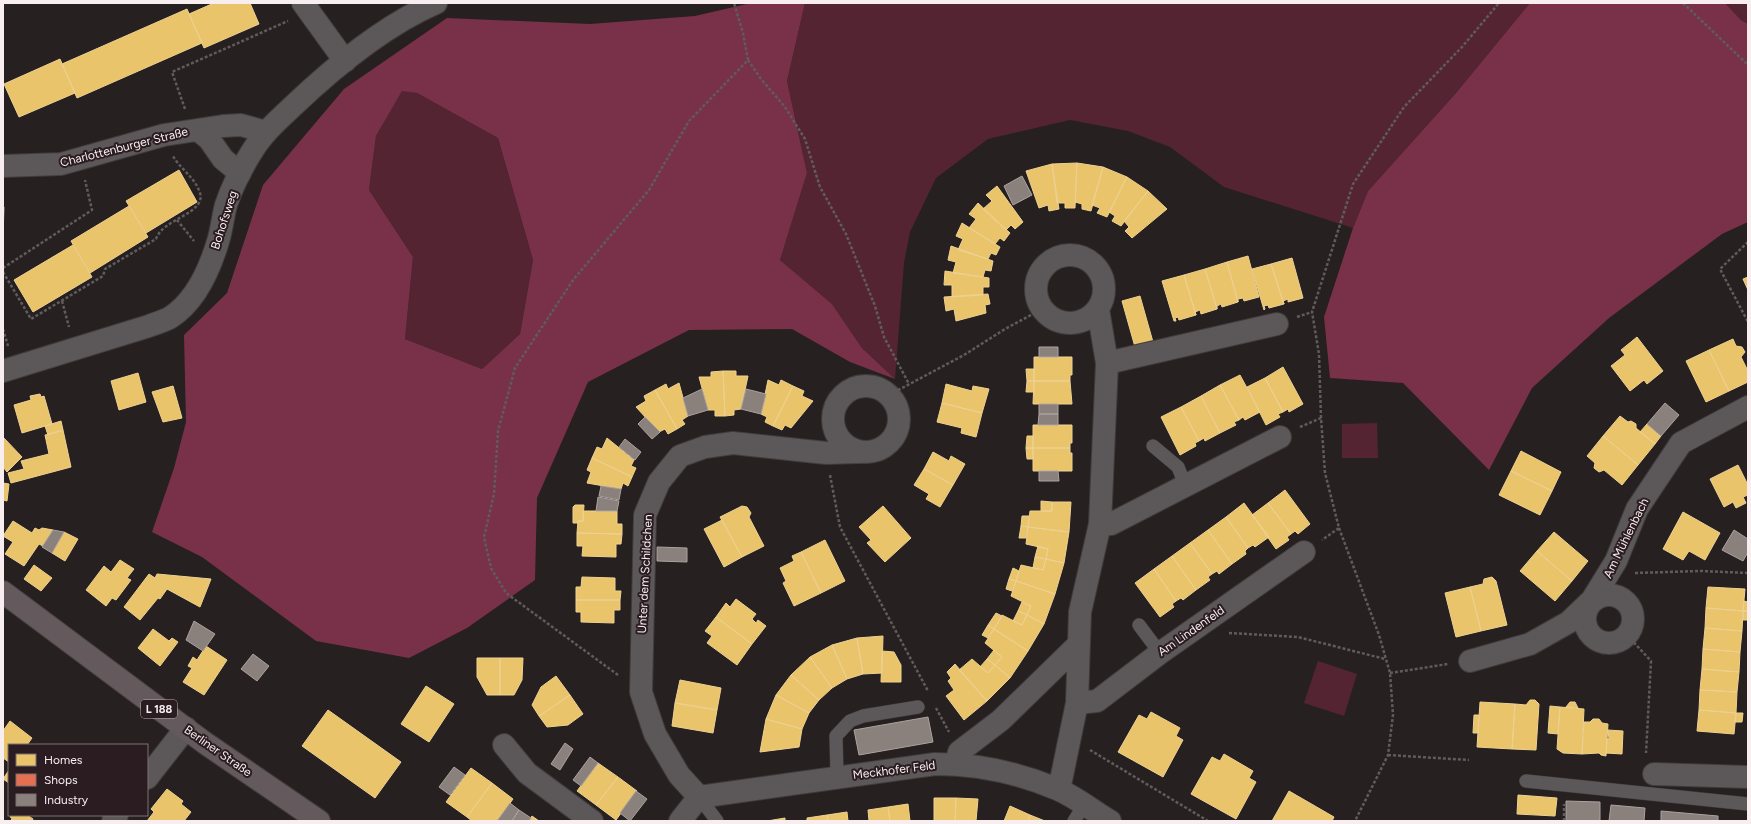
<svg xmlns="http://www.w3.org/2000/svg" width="1751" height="824" viewBox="0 0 1751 824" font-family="Figtree,sans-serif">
<rect width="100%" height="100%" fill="#262021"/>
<path fill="#542433" d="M805,3H1530L1456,93L1368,191L1353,228L1224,187L1170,147L1128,131L1070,120L988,139L936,178L910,232L904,263L895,379L862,348L832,304L780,260L807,173L787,81Z
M1725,3H1748V24L1741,20Z
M402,90L417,93L498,138L533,260L520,334L482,369L405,339L413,257L369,190L376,136Z
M1377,423L1378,458H1342V424Z
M1318,661L1357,674L1344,716L1304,703Z"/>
<path fill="#793049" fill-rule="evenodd" d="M751,3H805L787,81L807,173L780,260L832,304L862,348L895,379L850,362L792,329L689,330L588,382L537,498L535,580L467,628L409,658L316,641L202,557L152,532L174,468L186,422L184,335L227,293L263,185L344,89L447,18L590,24L695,16ZM402,91L417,93L498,138L533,260L520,334L482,369L405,339L413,257L369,190L376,136Z
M1530,3H1725L1741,20L1748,24V222L1722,234L1609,318L1532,388L1489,470L1403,383L1330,378L1324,317L1353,228L1368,191L1456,93Z"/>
<path fill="#e9c46a" stroke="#eed192" d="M214,3H250L259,24L204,48L189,14Z
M187,9L202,43L77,98L62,64Z
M60,59L75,93L19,117L4,84Z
M1077,163L1103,167L1091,211L1082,209V204L1075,202Z
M1077,163L1075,208H1065V203H1057L1052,164Z
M1052,164L1059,209L1049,211L1048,205L1039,208L1026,171Z
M1103,167L1127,177L1107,217L1097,213L1100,208L1092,205Z
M179,170L197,202L146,233L126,201Z
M1127,177L1148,191L1121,226L1112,221L1115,216L1109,212Z
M997,186L1023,222L1015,229L1011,225L1006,230L983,209L992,201L986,195Z
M1148,191L1167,209L1132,238L1125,231L1129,227L1124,221Z
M978,203L1010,233L1004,241L1000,238L995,244L969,228L976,219L969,214Z
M129,206L148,237L90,273L71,241Z
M962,223L1000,247L996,255L991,253L988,259L958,250L963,239L956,236Z
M73,245L92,277L33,312L14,280Z
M951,246L993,261L991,271L985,270L983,277L953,273L956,262L948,260Z
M1248,256L1259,297L1244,301L1243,298L1238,299V302L1227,262Z
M1292,258L1303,298L1288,302V299L1283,301L1284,304L1271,264Z
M1227,262L1238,302L1222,307L1221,304L1217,306V309L1205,269Z
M1271,264L1284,304L1269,308L1268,305L1264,306L1265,309L1264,310L1252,269Z
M1205,269L1217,309L1201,314L1200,310L1195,312L1196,315L1184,275Z
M945,271L989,278V287H983V295L952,297V285H944Z
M1184,275L1196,315L1179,320L1178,317L1175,318L1176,321H1174L1162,281Z
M1748,277V290L1743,279Z
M988,294L990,304L985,305L986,313L956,321L954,309L946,311L944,297Z
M1140,296L1153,342L1135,347L1122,301Z
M1637,337L1663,371L1647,384L1644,380L1630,391L1611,366L1625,355L1621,350Z
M1733,339L1736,346L1742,347L1745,352L1741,357L1748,371V382L1729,391L1709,350Z
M1709,350L1729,391L1706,402L1686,361Z
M1034,357H1072V375H1070V381H1034Z
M1283,367L1303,404L1289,412L1288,409L1283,412L1265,378Z
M1026,369H1034V381H1027Z
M723,371H736V376H748L741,409L734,410V415L725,416Z
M723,371L725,416H715V410H708L699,377H711V372Z
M138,373L146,402L119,410L111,381Z
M1240,375L1260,412L1245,420L1243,417L1239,420L1220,385Z
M1265,378L1283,412L1278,414L1280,417L1266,425L1247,387Z
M768,380L779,385L781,380L793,386L773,426L765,422L767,417L761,414Z
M1027,381H1034V392H1026Z
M1034,381H1070L1072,404H1033Z
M679,383L688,416L682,420L685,424L677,429L655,390L666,384L668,389Z
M946,384L972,391L973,386L989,389L982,413L942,403Z
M1220,385L1239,420L1234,422L1236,425L1220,433L1201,396Z
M173,386L182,418L163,422L152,392Z
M793,386L804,391L802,396L813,401L791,428L785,425L782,430L773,426Z
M655,390L677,429L668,434L665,429L659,432L636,407L646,401L644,396Z
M40,394L41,397L44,396L52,424L22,433L14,405L31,400L30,396Z
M1201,396L1220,433L1205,441L1204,438L1199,441L1181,407Z
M942,403L982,413L976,437L961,433L962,428L937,422Z
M1181,407L1199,441L1195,443L1196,446L1180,455L1161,417Z
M1620,416L1628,422L1631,421L1636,424V428L1655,444L1638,465L1603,436Z
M61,421L63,430L48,435L45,426Z
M1647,424L1661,436L1655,444L1640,432Z
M1033,425H1072V443H1070V448H1033Z
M63,430L71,467L11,483L8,473L24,469L21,461L49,454L45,435Z
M1027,436H1033V448H1026Z
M1603,436L1638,465L1622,485L1604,470L1599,472L1594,468L1595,463L1587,456Z
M3,437L22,457L7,472L3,467Z
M607,438L634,460L631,466L636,468L632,477L592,458L597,447L602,449Z
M1026,448H1033V459H1027Z
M1033,448H1070V453H1072V471H1033Z
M1521,451L1561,472L1552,491L1511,471Z
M933,452L949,461L951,456L965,464L953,485L924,469Z
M592,458L632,477L628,486L623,483L621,489L587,483L591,472L587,470Z
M1738,465L1748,485V495L1743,497L1746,503L1736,508L1733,502L1724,507L1710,479Z
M924,469L953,485L940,507L926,499L929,494L914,485Z
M1511,471L1552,491L1540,515L1499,495Z
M3,483L9,484L7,501L3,500Z
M1285,490L1310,524L1298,534L1295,531L1291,534L1268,503Z
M1041,501L1052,502V511H1041Z
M1052,502H1071L1069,532L1028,527L1030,511H1052Z
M1244,503L1269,537L1255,547L1253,545L1248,548L1226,517Z
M1268,503L1291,534L1287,537L1289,540L1276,549L1252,515Z
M575,505H584L583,521H578V523H573V507Z
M742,506L747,507L751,513L749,517L764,546L742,557L720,517Z
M883,506L911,538L885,562L867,543L871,540L859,527Z
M583,511H617V524H622V534L577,533L578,521H583Z
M1683,512L1720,533L1705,560L1689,551L1683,560L1663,549Z
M1022,516H1029L1028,527L1021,526Z
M1226,517L1248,548L1245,551L1246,554L1232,564L1208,530Z
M722,520L742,557L724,567L704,529Z
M13,521L32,533L35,528L39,530L42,528L53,530L43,546L39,544L24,566L5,554L13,542L3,536Z
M1021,526L1028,527L1026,538H1019Z
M1028,527L1069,532L1064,563L1046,559L1048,549L1026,544Z
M1208,530L1232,564L1219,574L1217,571L1212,574L1190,543Z
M64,532L78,539L65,561L52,553Z
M1554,532L1588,561L1572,581L1537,551Z
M577,533L622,534L621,544H616V557L582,556L583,546H577Z
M825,540L845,581L821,593L801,552Z
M1190,543L1212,574L1208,577L1210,580L1196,590L1172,556Z
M1038,546L1048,549L1046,559L1035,557Z
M1537,551L1572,581L1555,601L1520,571Z
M801,552L821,593L794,606L783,583L786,581L780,568L794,561L792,556Z
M1172,556L1196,590L1183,600L1181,598L1176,601L1154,569Z
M1035,557L1046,559L1043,570L1033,568Z
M1046,559L1064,563L1055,594L1016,581L1021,565L1043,570Z
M120,560L134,569L127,578L131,580L116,600L112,598L106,606L86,590L104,566L111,572Z
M34,565L52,578L41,591L24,579Z
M1013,568L1019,571L1016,581L1009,579Z
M1154,569L1176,601L1172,604L1174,607L1160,617L1135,583Z
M149,574L155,578L157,574L211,579L200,607L167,589L160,599L158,598L140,620L124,607Z
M582,577L615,578V591H621L620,600H576V587H581Z
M1492,577L1496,581L1507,625L1481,631L1470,587L1483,584L1484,579Z
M1009,579L1016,581L1012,591L1006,589Z
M1016,581L1055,594L1044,624L1027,615L1031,606L1011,596Z
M1470,587L1481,631L1456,637L1445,593Z
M1708,587L1745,589L1743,611L1706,608Z
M736,599L756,614L752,619L756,623L758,620L766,626L752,644L716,617L726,603L730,607Z
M576,600H620V610H614V623L581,622V612H576Z
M1744,601L1748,602V611H1743Z
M1022,602L1031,606L1027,615L1018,611Z
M1706,608L1743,611L1742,631L1705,628Z
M1018,611L1027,615L1022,625L1013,621Z
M1743,611H1748V620H1743Z
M996,613L1002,616L994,629L988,625Z
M1002,615L1022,625L1027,615L1044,624L1028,651L994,629Z
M716,617L752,644L737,665L707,643L712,636L705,631Z
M988,625L994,629L988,638L982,635Z
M1705,628L1742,631L1740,652L1703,649Z
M153,629L169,641L172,638L178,642L160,666L138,648Z
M994,629L1028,651L1010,678L995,665L1002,657L985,643Z
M883,636L882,673L863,674L857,638Z
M857,638L863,674L847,679L832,645Z
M832,645L847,679L832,688L810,657Z
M206,646L227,660L204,695L183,682L192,668L188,666L193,657L197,660Z
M1703,649L1740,652L1739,672L1702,669Z
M994,650L1002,657L995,665L987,659Z
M882,651L894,652L901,665V682H881Z
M810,657L832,688L819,700L791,675Z
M477,658H500V695H487L477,677Z
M500,658H523L522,680L514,695H500Z
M972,659L988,673L995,665L1010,678L987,701L959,670Z
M987,659L995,665L988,673L980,667Z
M955,664L987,701L964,720L946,696L954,690L948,681L951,678L947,672Z
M1702,669L1739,672L1737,692L1700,690Z
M791,675L819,700L809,713L776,695Z
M556,676L570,695L539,716L532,705L541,687Z
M680,680L721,688L717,710L675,703Z
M426,686L454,704L429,742L401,724Z
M1700,690L1737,692L1736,713L1699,710Z
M570,695L583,714L568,725L547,727L539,716Z
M776,695L809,713L802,729L766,719Z
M1530,700H1535L1539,704L1536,750L1512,749L1515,704L1526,705Z
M1480,702L1515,704L1512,749L1477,747Z
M1570,702H1575L1578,708L1566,707Z
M675,703L717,710L713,733L672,726Z
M1550,706L1560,707L1558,734L1548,733Z
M1560,707L1584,709L1582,754L1563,753L1557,749Z
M328,710L401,762L375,798L302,746Z
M1699,710L1736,713L1734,734L1697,731Z
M1151,712L1180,728L1176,736L1183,740L1163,777L1118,752L1139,715L1147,719Z
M1736,713H1743L1742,722H1735Z
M1474,715H1479L1478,733H1473Z
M766,719L802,729L799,747L760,752Z
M1593,719H1599L1602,723L1608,724L1606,756L1601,755L1599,753L1582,754L1584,722H1590Z
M10,721L32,738L27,745H9V762L3,758V731Z
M1608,730L1623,731L1622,754L1606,753L1607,739H1609Z
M1224,754L1253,771L1249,778L1256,782L1236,819L1191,794L1212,757L1220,761Z
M598,763L618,777L596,805L577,791Z
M471,768L492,783L467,817L446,802Z
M9,770V783L3,779Z
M618,777L637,791L616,820L596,805Z
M492,783L513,799L497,821H472L467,817Z
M167,789L183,801L181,804L191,812L184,821H147L154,812L151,809Z
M1289,791L1334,817L1332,821H1272Z
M1518,795L1557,798L1555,816L1517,814Z
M934,798H956L955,821H934Z
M956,798L978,799L976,821H955Z
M908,804L910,821H890L888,807Z
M1010,806L1030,815L1028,821H1004Z
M888,807L890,821H869L868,810Z
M847,812L848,821H828L827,815Z
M11,815H27L33,819L32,821H11L12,818L10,817Z
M827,815L828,821H807V818Z
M1030,815L1045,821H1028Z
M532,816L539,821H529Z
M785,818V821H767Z"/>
<path fill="#e76f51" stroke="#ec9581" d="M3,207H4L3,237Z"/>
<path fill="#8a817c" stroke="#aba29f" d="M1022,176L1032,195L1013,205L1004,186Z
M1039,347H1058V357H1039Z
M702,389L708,410L688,416L683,398Z
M746,389L766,394L761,414L741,409Z
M1665,403L1679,415L1661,436L1647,424Z
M1039,404H1058V414H1039Z
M1039,414H1058V425H1038Z
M645,417L660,432L652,439L638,424Z
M625,439L641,452L635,460L619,447Z
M1039,471H1058L1059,481H1039Z
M601,486L621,489L619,500L599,496Z
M598,497L619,501L617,511H596Z
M53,530L64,532L52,553L42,547Z
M1734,530L1748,539V552L1743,561L1722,550Z
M657,547L687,548V562L657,561Z
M194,621L215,634L203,651L186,640Z
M253,654L269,666L257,681L241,669Z
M928,717L933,742L859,755L854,730Z
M565,743L573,749L560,770L551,764Z
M590,757L598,763L581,786L573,780Z
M454,767L465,775L450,795L439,787Z
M636,791L647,799L630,821L620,813Z
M1566,801L1600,802V821H1566Z
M510,803L519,810L512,821H497Z
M1611,805L1645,808L1644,821H1609Z
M519,810L531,818L529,821H512Z
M1661,811L1718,816V821H1661Z"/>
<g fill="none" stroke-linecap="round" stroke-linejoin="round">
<defs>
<path id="service" d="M1153,446L1178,467L1186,487
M1139,625L1160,653
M837,776L836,736L850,721L863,716L918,707
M1526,781L1748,804
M699,797L717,821
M1074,821L1084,805"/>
<path id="minor" d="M303,3L345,61
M198,130L209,139L223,159L240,173
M3,166L61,164L164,135L223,126L241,125L266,132
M1036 289a34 34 0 1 1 68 0a34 34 0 1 1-68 0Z
M1107,363L1277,324
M833 419a33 33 0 1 1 66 0a33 33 0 1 1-66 0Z
M1100,524H1111L1280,437
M1585 619a24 24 0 1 1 48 0a24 24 0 1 1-48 0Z
M1470,661L1530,644L1569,622L1592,600L1616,561L1637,509L1681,443L1748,407
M1077,703L1097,701L1160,653L1304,552
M504,745L527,773L592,821
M956,764L959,752L1001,720L1079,644
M1654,774L1748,777
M147,778L186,728
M1059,790L1077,703L1080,612L1100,524L1107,363L1098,309
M699,797L679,775L655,734L641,692L645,515L659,482L680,456L705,447L733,443L826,453L860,452
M113,821L117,815
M680,821L699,797L935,764C976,764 1019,773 1057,789C1076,797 1093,811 1110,821"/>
<path id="tertiary" d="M3,371L149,326C156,323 165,321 171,317C197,300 211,266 219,238C222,227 223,216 226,205C232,187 241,169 251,153C262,134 278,120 293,106C333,68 385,25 436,3"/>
<path id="primary" d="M3,592L205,743L319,821"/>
</defs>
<use href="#service" stroke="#413b3c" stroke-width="14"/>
<use href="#minor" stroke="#413b3c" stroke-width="24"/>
<use href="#tertiary" stroke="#413b3c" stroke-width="24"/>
<use href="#primary" stroke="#413b3c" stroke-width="24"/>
<path stroke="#605b5c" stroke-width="2.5" stroke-dasharray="3 2" stroke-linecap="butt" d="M1683,3L1748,65
M748,60L761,79L785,107L805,139L820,187L846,234L875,306L884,337L909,384
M185,109L172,72L288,21
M177,220L194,241
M1748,242L1720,269L1748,322
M3,268L92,210L85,180
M3,272L31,319L103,276L105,269L156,239C162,219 206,214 200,193C195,177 180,169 173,156
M62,301L69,327
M1297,317L1312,312
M3,329L8,346
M889,395L964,355L1005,329L1031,315L1040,306
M1321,418L1319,354L1312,312L1353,184L1404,107L1462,47L1499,3
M1300,427L1321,418L1325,473L1339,528L1322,540
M830,475L840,527L928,691
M1339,528L1379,635L1390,673L1393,715L1388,755L1355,821
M1635,573L1700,571L1748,573
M1229,633L1298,637L1385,659
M1627,635L1651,661L1646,753
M1390,673L1448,664
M618,675L506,593L491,568L484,537L494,494L498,431L515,368L573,280L649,190L689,121L748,60L743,33L734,3
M936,708L949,732
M1090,750L1208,821
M1388,755L1469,760
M1564,821V804"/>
<use href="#service" stroke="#5c5758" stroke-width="13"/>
<use href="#minor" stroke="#5c5758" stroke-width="22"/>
<use href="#tertiary" stroke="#5c5758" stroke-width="22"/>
<use href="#primary" stroke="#64595c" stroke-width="22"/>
</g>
<g text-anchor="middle" stroke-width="4" stroke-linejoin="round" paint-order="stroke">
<rect fill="#2a1c20" stroke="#baafb2" stroke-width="1" x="141" y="700" width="36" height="18" rx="3"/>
<g font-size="11" font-weight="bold" fill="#f8eef0">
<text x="159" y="713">L 188</text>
</g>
<g font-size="12" fill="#f8eef0" stroke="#2a1c20">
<text transform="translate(124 147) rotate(-14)" y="4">Charlottenburger Straße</text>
<text transform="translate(224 220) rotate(-72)" y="4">Bohofsweg</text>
<text transform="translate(1626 538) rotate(-64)" y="4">Am Mühlenbach</text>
<text transform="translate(645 574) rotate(-87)" y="4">Unter dem Schildchen</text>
<text transform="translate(1191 631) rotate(-35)" y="4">Am Lindenfeld</text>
<text transform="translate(218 751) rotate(35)" y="4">Berliner Straße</text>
<text transform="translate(894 770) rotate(-7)" y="4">Meckhofer Feld</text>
</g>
</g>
<rect width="1751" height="824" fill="none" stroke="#f8eef0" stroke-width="8"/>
<rect x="8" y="744" width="140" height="72" fill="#2a1c20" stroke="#7c7073"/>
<rect x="16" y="754" width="20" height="12" fill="#e9c46a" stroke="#7c7073"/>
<text x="44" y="764" font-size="12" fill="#f8eef0">Homes</text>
<rect x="16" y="774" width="20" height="12" fill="#e76f51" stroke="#7c7073"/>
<text x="44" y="784" font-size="12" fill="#f8eef0">Shops</text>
<rect x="16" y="794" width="20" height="12" fill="#8a817c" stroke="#7c7073"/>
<text x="44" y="804" font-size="12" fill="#f8eef0">Industry</text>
</svg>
